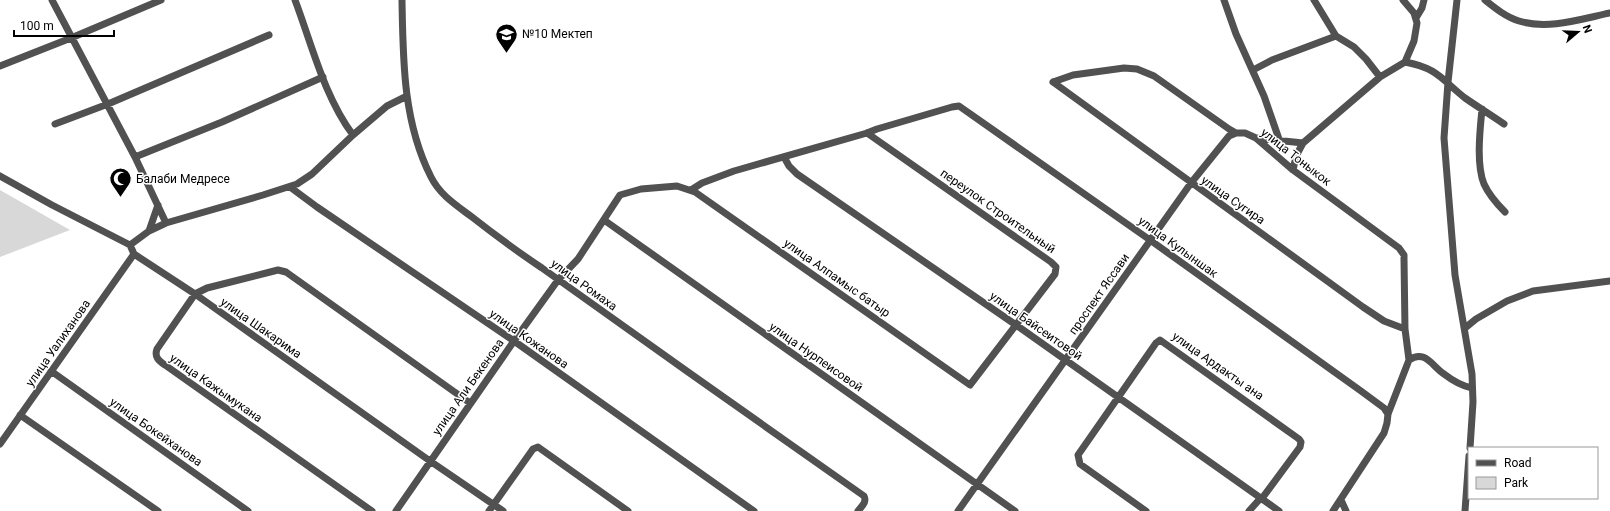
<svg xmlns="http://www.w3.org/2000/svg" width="1610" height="511" viewBox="0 0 1610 511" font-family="Roboto,sans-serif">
<rect width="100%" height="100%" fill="#fff"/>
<path fill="#d8d8d8" d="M0,190L70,230L0,257Z"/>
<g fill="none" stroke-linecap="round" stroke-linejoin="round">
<path stroke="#515151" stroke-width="7" d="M52,0L135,157L166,223
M295,0C312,45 324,96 353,135
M402,0C403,60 403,122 431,177C440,195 456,205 472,217C495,235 518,252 542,268C649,345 756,420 864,496C867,502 862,506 858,511
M1224,0L1236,34L1264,96L1280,142
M1314,0L1336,36L1354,47L1366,59L1380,77
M1457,0L1448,82L1444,138L1455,275L1472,374L1473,402L1470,448
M1485,0C1495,8 1506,17 1519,21C1548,30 1581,19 1610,13
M1416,18L1422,8L1424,0
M1405,62C1438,68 1442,80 1465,98C1478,107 1491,115 1504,124
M0,66L71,38L161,0
M1253,70L1272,60L1336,36
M1053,82L1073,75L1124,68L1137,69L1154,76L1229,129L1236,133H1245L1256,138L1293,170L1399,248L1404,255V259L1405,329L1409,360L1388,414L1387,423L1384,433L1333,511
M1053,82L1363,307L1384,321L1405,329
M1482,109C1480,130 1476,164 1484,184C1489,195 1497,204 1505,212
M55,124L108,104L269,35
M1257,138L1303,143
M135,157L222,122L323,77
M784,157L789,166L797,174L1016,325L1279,511
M1293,170L1296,156L1303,143L1380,77L1405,62L1414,41L1417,23L1414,13L1403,0
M0,176L52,205L130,245L134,254L195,294L430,461L503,511
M290,187L317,207L514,341L754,511
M691,190L702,183L734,171L867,133L877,129L952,107L959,106L1150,240L1361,391L1384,408L1388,414
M604,220L1015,511
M149,231L158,205
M130,245L149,231L166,223L263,195L297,184L312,174L353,135L387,106L407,96
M1465,328L1476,319L1507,301L1533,291L1610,281
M1409,360C1425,349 1432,366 1444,374C1453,381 1462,386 1472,388
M51,371L248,511
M20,415L158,511
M0,444L134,254
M1341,500L1346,511
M372,511L165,365C159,361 154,357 157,349L195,294L207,288L278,270L286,272L470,403
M396,511L514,341L558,280L578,259L620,195L641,189L677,186L695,192L970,385L1055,274L1056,267L1051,262L867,133
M489,511L533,449L538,447L628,511
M958,511L1191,183L1229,136L1236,133
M1146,511L1080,464L1078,455L1156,343L1160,340L1299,439L1301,442L1300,447L1263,497L1258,501L1249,511
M1465,511L1469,456"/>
</g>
<defs>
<symbol id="school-pin" viewBox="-11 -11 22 30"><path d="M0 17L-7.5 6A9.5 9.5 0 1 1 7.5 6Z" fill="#000" stroke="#fff"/><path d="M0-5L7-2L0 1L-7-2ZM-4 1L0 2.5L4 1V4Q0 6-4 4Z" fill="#fff"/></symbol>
<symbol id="mosque-pin" viewBox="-11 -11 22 30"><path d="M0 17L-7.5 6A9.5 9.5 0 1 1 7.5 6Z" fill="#000" stroke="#fff"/><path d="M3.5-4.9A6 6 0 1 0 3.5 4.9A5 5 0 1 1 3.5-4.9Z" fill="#fff"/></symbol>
</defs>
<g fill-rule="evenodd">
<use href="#school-pin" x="494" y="22" width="25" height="34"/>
<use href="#mosque-pin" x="108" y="166" width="25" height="34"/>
</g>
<g text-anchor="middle" stroke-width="3" stroke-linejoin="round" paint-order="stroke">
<g font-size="12" fill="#000" stroke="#fff" text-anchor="start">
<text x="522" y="38">№10 Мектеп</text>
<text x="136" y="183">Балаби Медресе</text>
</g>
<g font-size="12" fill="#000" stroke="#fff">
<text transform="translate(1296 157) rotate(38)" y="4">улица Тоныкок</text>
<text transform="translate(1233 200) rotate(35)" y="4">улица Сугира</text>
<text transform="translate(998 211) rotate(35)" y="4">переулок Строительный</text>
<text transform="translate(1178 247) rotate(36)" y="4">улица Кулыншак</text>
<text transform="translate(837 278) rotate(35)" y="4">улица Алпамыс батыр</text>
<text transform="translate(584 285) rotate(36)" y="4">улица Ромаха</text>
<text transform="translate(1099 294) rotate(-55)" y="4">проспект Яссави</text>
<text transform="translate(1036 326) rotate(35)" y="4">улица Байсеитовой</text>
<text transform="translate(261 328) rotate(35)" y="4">улица Шакарима</text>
<text transform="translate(529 339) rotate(35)" y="4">улица Кожанова</text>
<text transform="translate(58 343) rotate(-55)" y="4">улица Уалиханова</text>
<text transform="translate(816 357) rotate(35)" y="4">улица Нурпеисовой</text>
<text transform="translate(1218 366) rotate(35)" y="4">улица Ардакты ана</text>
<text transform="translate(468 387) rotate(-55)" y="4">улица Али Бекенова</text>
<text transform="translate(216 388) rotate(35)" y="4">улица Кажымукана</text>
<text transform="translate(156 432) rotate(35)" y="4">улица Бокейханова</text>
</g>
</g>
<rect x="1468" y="447" width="130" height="52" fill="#ffffff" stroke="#999999"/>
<rect x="1476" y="460" width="20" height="6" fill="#515151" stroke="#999999"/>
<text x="1504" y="467" font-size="12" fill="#000000">Road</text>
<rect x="1476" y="477" width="20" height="12" fill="#d8d8d8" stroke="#999999"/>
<text x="1504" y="487" font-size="12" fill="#000000">Park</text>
<g transform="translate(1578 32) rotate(71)" stroke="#ffffff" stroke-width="3" paint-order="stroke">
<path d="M0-3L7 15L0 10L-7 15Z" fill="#000000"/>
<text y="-6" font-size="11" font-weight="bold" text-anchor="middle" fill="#000000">N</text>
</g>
<path d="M14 30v6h100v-6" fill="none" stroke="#000000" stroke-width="2"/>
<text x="20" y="30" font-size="12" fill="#000000" stroke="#ffffff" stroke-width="3" paint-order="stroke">100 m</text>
</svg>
